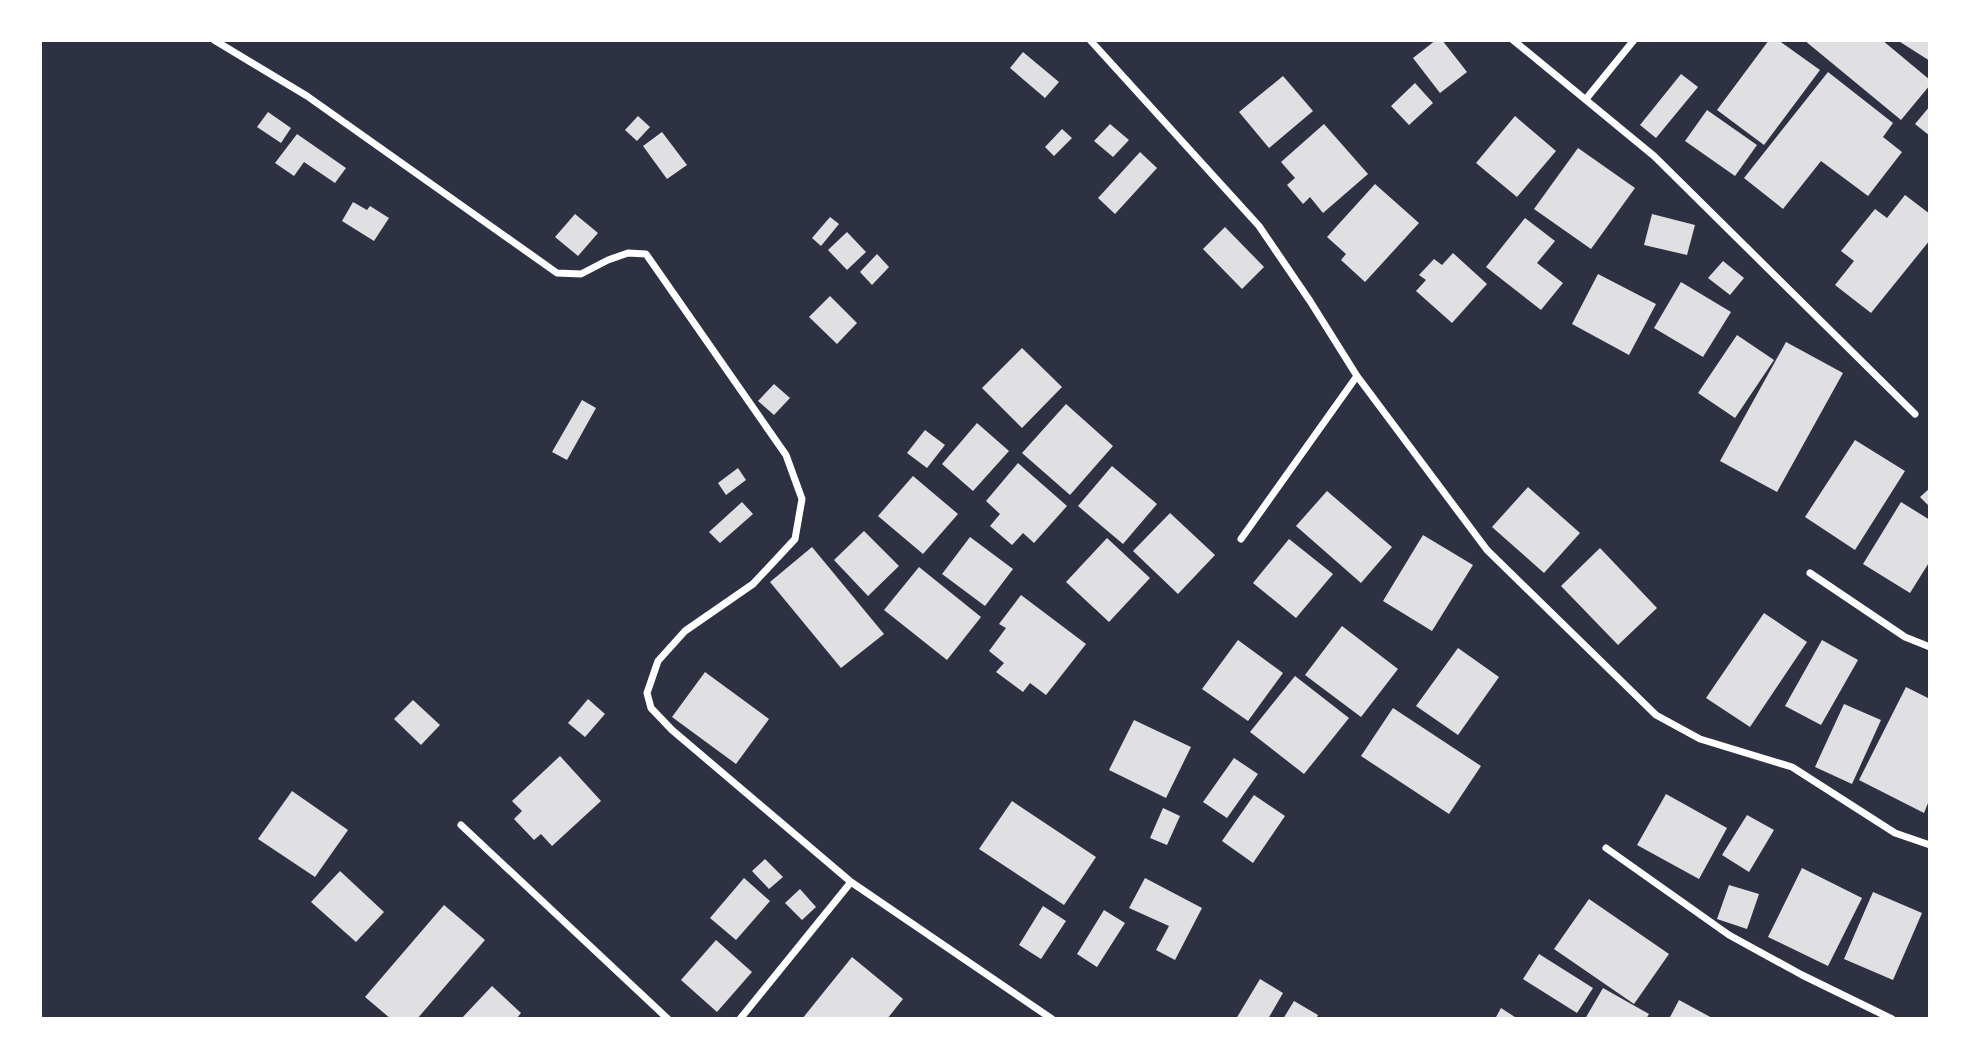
<svg xmlns="http://www.w3.org/2000/svg" width="1970" height="1059" viewBox="0 0 1970 1059" font-family="Rubik,sans-serif">
<rect width="100%" height="100%" fill="#2d3142"/>
<path fill="#e0e0e3" d="M1436,40H1442L1467,72L1440,93L1413,58Z
M1769,40H1778L1820,70L1764,145L1717,110Z
M1804,40H1882L1930,80V85L1901,120Z
M1897,40H1930V61Z
M1023,52L1059,82L1045,98L1010,68Z
M1828,72L1893,123L1883,137L1902,152L1868,196L1821,161L1783,209L1744,178Z
M1681,74L1698,87L1656,138L1640,125Z
M1283,76L1313,111L1269,148L1239,112Z
M1415,83L1433,103L1409,125L1391,106Z
M1930,106V136L1915,124Z
M1707,110L1757,145L1735,176L1685,141Z
M268,112L291,128L281,143L257,127Z
M638,116L650,127L637,141L625,130Z
M1515,116L1556,151L1517,197L1476,163Z
M1110,124L1129,140L1113,157L1094,141Z
M1324,124L1368,174L1323,213L1310,197L1303,204L1287,185L1295,178L1281,162Z
M1062,129L1072,138L1054,156L1045,147Z
M662,132L687,165L667,179L643,146Z
M297,134L346,168L335,183L304,162L294,176L275,163Z
M1578,148L1635,188L1591,249L1534,209Z
M1140,152L1157,168L1115,214L1098,198Z
M1375,184L1419,223L1365,282L1341,260L1346,254L1327,237Z
M1905,195L1930,214V240L1871,313L1835,285L1854,261L1841,251L1875,209L1887,218Z
M353,202L367,210L370,206L389,218L374,241L342,221Z
M575,214L598,233L578,256L555,237Z
M1652,214L1695,225L1687,255L1644,245Z
M830,217L839,224L821,246L812,238Z
M1525,218L1555,241L1537,263L1563,283L1541,310L1486,267Z
M1225,227L1264,267L1242,289L1203,249Z
M847,232L866,252L847,270L828,250Z
M1453,253L1487,284L1452,323L1416,291L1426,280L1419,275L1434,259L1442,265Z
M877,254L889,267L872,285L860,272Z
M1723,261L1744,278L1730,295L1708,278Z
M1598,274L1656,304L1629,355L1572,324Z
M1681,282L1731,312L1703,357L1654,328Z
M830,296L857,323L837,344L809,317Z
M1737,335L1774,360L1735,418L1698,393Z
M1786,342L1843,373L1777,492L1720,461Z
M1022,348L1062,387L1022,428L982,388Z
M774,384L790,398L774,415L758,401Z
M582,400L596,408L567,460L552,452Z
M1066,404L1113,446L1070,495L1022,453Z
M977,423L1009,451L973,491L942,464Z
M925,430L945,445L927,468L907,453Z
M1855,440L1905,471L1855,550L1805,517Z
M1018,463L1067,506L1034,543L1023,533L1012,545L990,526L1000,514L986,501Z
M1112,466L1157,504L1123,544L1078,506Z
M738,468L746,480L726,495L718,483Z
M913,476L958,514L923,554L878,516Z
M1528,487L1580,533L1544,573L1492,527Z
M1930,488V507L1920,497Z
M1327,491L1392,547L1361,583L1296,526Z
M742,502L753,514L720,543L709,532Z
M1901,502L1930,520V561L1910,593L1863,564Z
M1170,513L1215,555L1178,594L1133,551Z
M864,531L899,566L868,596L834,560Z
M1423,535L1473,565L1432,631L1383,601Z
M970,537L1013,569L985,606L942,574Z
M1107,538L1150,578L1109,622L1066,582Z
M1289,539L1333,574L1296,618L1253,583Z
M812,547L884,634L841,668L770,582Z
M1600,548L1657,608L1618,645L1561,586Z
M919,567L981,617L947,660L884,610Z
M1021,595L1086,644L1046,695L1030,683L1023,692L996,672L1004,663L989,651L1006,628L999,624Z
M1764,613L1807,642L1750,727L1706,698Z
M1342,626L1398,669L1361,717L1305,675Z
M1238,640L1283,673L1248,721L1202,689Z
M1822,640L1858,660L1821,725L1785,706Z
M1458,648L1499,677L1458,735L1416,706Z
M705,672L769,719L736,764L672,717Z
M1295,676L1349,718L1304,774L1250,732Z
M1906,687L1930,699V798L1924,813L1859,780Z
M588,699L605,714L585,737L568,723Z
M413,700L440,725L421,745L394,719Z
M1844,704L1881,720L1852,784L1815,767Z
M1393,708L1481,766L1449,814L1361,756Z
M1134,720L1191,747L1166,798L1109,770Z
M560,756L601,801L552,846L541,834L534,840L514,819L522,811L512,801Z
M1234,758L1258,774L1227,818L1203,802Z
M292,791L348,830L315,877L258,839Z
M1666,794L1727,828L1699,879L1637,845Z
M1254,795L1285,816L1253,863L1222,841Z
M1012,801L1096,857L1064,905L979,849Z
M1163,808L1180,816L1167,845L1150,838Z
M1747,815L1774,830L1749,872L1722,855Z
M765,859L783,877L769,889L752,871Z
M1802,868L1862,898L1828,966L1768,937Z
M340,871L384,912L356,942L311,902Z
M744,878L770,901L736,940L710,918Z
M1145,878L1202,908L1175,960L1156,950L1169,926L1129,908Z
M1729,885L1759,894L1747,929L1717,919Z
M800,889L816,907L802,920L785,903Z
M1873,892L1922,913L1893,980L1844,959Z
M1589,899L1669,954L1634,1004L1554,949Z
M444,905L485,940L417,1019H391L365,997Z
M1043,906L1066,921L1041,959L1019,945Z
M1104,910L1125,923L1097,967L1077,954Z
M716,940L752,972L717,1012L681,980Z
M1539,954L1593,988L1577,1013L1523,979Z
M852,957L903,999L887,1019H802Z
M1260,979L1283,993L1268,1019H1236Z
M492,986L521,1013L516,1019H461Z
M1603,988L1649,1014L1646,1019H1585Z
M1679,1000L1714,1019H1669Z
M1294,1001L1318,1015L1316,1019H1283Z
M1501,1008L1518,1019H1495Z"/>
<g fill="none" stroke-linecap="round" stroke-linejoin="round">
<path stroke="#fff" stroke-width="7" d="M214,40L307,96L557,273L581,274L608,260L628,253L646,254L786,455L802,499L795,539L753,584L685,631L658,661L647,693L651,708L672,730L851,882L1052,1019
M1090,40L1259,226L1310,301L1357,376L1487,550L1656,715L1700,739L1792,767L1895,833L1930,845
M1513,40L1654,156L1915,414
M1586,99L1634,40
M1241,539L1357,376
M1810,573L1905,637L1930,647
M461,825L668,1019
M1606,848L1729,935L1802,975L1892,1019
M740,1019L851,882"/>
</g>
<rect width="1970" height="1059" fill="none" stroke="#ffffff" stroke-width="84"/>
</svg>
